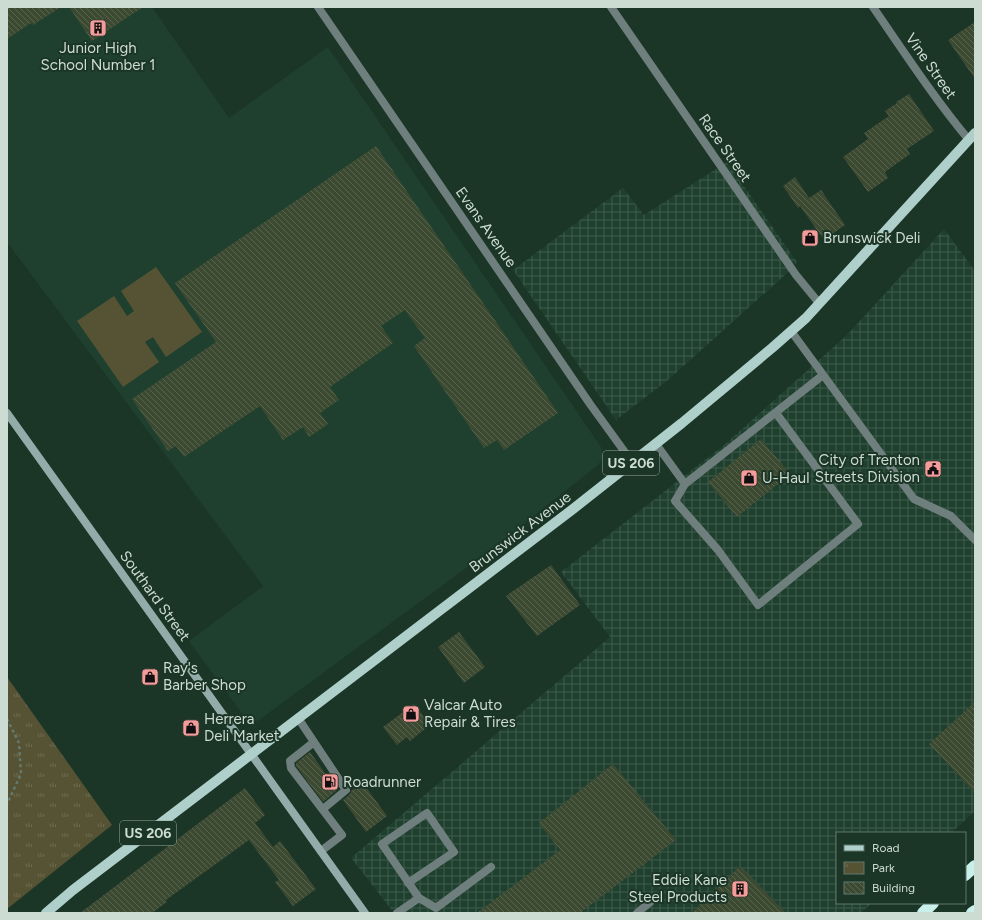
<svg xmlns="http://www.w3.org/2000/svg" width="982" height="920" viewBox="0 0 982 920" font-family="Figtree,sans-serif">
<defs>
<pattern id="industrial-grid" width="8" height="8" patternUnits="userSpaceOnUse"><rect width="8" height="8" fill="#1f402e"/><path d="M0 4h8M4 0v8" fill="none" stroke="#3e5b4b"/></pattern>
<pattern id="park-tufts" width="24" height="20" patternUnits="userSpaceOnUse"><rect width="24" height="20" fill="#565335"/><path d="M3 7l-1-3M5 7V3M7 7l1-3M15 17l-1-3M17 17v-4M19 17l1-3" fill="none" stroke="#6d6b51"/></pattern>
<pattern id="building-back-hatch" width="6" height="6" patternUnits="userSpaceOnUse"><rect width="6" height="6" fill="#3d4a32"/><path d="M-1 5l2 2M0 0l6 6M5-1l2 2" fill="none" stroke="#58644f"/></pattern>
</defs>
<rect width="100%" height="100%" fill="#1b3527"/>
<path fill="#1f402e" d="M7,7H152L229,118L328,47L601,447L604,457L598,465L496,546L259,720L253,723L246,719L189,641L263,586L7,242Z"/>
<path fill="url(#industrial-grid)" d="M727,162L797,262L785,275L668,380L616,420L513,270L623,188L644,215Z
M944,229L975,271V811L951,833H837V903H872L861,913H394L351,858L610,637L561,572L724,445L847,335Z"/>
<path fill="url(#park-tufts)" d="M7,677L112,825L7,909Z"/>
<path fill="#565335" d="M156,267L202,332L166,357L153,337L145,342L159,362L123,387L77,321L114,296L127,316L134,311L121,291Z"/>
<path fill="url(#building-back-hatch)" d="M7,7H61L33,25L31,23L7,39Z
M69,7H143L92,41Z
M975,22V79L948,40Z
M909,94L934,131L907,149L910,154L885,172L888,178L868,192L843,157L868,139L864,133L889,116L885,111L897,103L896,102Z
M376,146L558,413L504,450L497,440L484,448L414,346L425,338L405,310L381,326L393,343L330,387L339,400L320,413L328,424L309,437L303,427L283,440L260,406L184,457L176,446L168,451L132,399L216,342L175,283Z
M795,177L809,198L821,190L845,225L824,240L800,206L798,208L783,186Z
M761,439L790,474L737,517L708,482Z
M551,565L580,605L537,636L506,596Z
M459,632L485,667L464,683L438,647Z
M975,702V793L929,744Z
M414,704L430,725L410,741L407,737L397,745L383,727Z
M310,752L337,790L323,802L296,766V763Z
M613,764L676,840L580,913H477L560,850L539,823Z
M363,783L387,816L366,832L343,800L350,794L351,791Z
M245,788L265,815L255,823L273,847L280,841L316,889L293,906L275,882L279,880L249,840L166,900L167,902L152,913H80Z
M740,866L786,913H692Z"/>
<g fill="none" stroke-linecap="round" stroke-linejoin="round">
<path stroke="#657a6e" stroke-width="2.5" stroke-dasharray="3 3" stroke-linecap="butt" d="M7,719L19,743L21,774L7,804"/>
<path stroke="#6f7f7d" stroke-width="8" d="M791,331L914,499L951,516L975,540
M656,444L685,484L823,375
M685,484L675,501L718,550L758,605L858,524L776,413
M298,718L346,790L323,809
M314,742L290,761L291,768L342,835L321,851
M419,898L436,908L491,867
M397,913L419,898L382,844L427,813L454,852L408,883
M637,913L654,899"/>
<path stroke="#6f7f7d" stroke-width="8" d="M318,7L590,404L632,462
M611,7L796,275L819,303
M873,7C904,52 934,98 969,140"/>
<path stroke="#93aca9" stroke-width="8" d="M7,413L365,913"/>
<path stroke="#afcfcb" stroke-width="10" d="M46,913L73,890L573,509L682,423L772,348L806,318L975,133"/>
<path stroke="#c8efea" stroke-width="12" d="M965,875L975,866
M923,913L933,903
M972,913L975,911"/>
</g>
<defs>
<symbol id="building-square" viewBox="-11 -11 22 22"><rect x="-9" y="-9" width="18" height="18" rx="4" fill="#f59b99" stroke="#1b3527"/><path d="M-4-6H4V6H1V3H-1V6H-4ZM-2.5-4.3h1.7v1.8h-1.7ZM.8-4.3h1.7v1.8H.8ZM-2.5-1h1.7V.8h-1.7ZM.8-1h1.7V.8H.8Z" fill="#111"/></symbol>
<symbol id="shop-square" viewBox="-11 -11 22 22"><rect x="-9" y="-9" width="18" height="18" rx="4" fill="#f59b99" stroke="#1b3527"/><path d="M-5-2.5h2.3a2.7 3.5 0 0 1 5.4 0H5L5.5 6h-11ZM-1.5-2.5h3a1.5 2.3 0 0 0-3 0Z" fill="#111"/></symbol>
<symbol id="civic-square" viewBox="-11 -11 22 22"><rect x="-9" y="-9" width="18" height="18" rx="4" fill="#f59b99" stroke="#1b3527"/><path d="M-.6-6.5H3V-4.5H.6V-3L4-1V1h2V6H-6V1h2V-1L-.6-3ZM-1.2 2.5V6h2.4V2.5Z" fill="#111"/></symbol>
<symbol id="fuel-square" viewBox="-11 -11 22 22"><rect x="-9" y="-9" width="18" height="18" rx="4" fill="#f59b99" stroke="#1b3527"/><path d="M-5.5-6h7V0h2V4h1.3V-2.5L3-4.5l.8-.8L6-3V5H2.5V1h-1V6h-7ZM-4.2-4.7v3.2H.2V-4.7Z" fill="#111"/></symbol>
</defs>
<g fill-rule="evenodd">
<use href="#building-square" x="88" y="18" width="20" height="20"/>
<use href="#shop-square" x="800" y="228" width="20" height="20"/>
<use href="#civic-square" x="923" y="459" width="20" height="20"/>
<use href="#shop-square" x="739" y="468" width="20" height="20"/>
<use href="#shop-square" x="140" y="667" width="20" height="20"/>
<use href="#shop-square" x="401" y="704" width="20" height="20"/>
<use href="#shop-square" x="181" y="718" width="20" height="20"/>
<use href="#fuel-square" x="320" y="772" width="20" height="20"/>
<use href="#building-square" x="730" y="879" width="20" height="20"/>
</g>
<g text-anchor="middle" stroke-width="4" stroke-linejoin="round" paint-order="stroke">
<g fill="#1b3527" stroke="#98aa9f" stroke-width="1">
<rect x="603" y="451" width="56" height="24" rx="3"/>
<rect x="120" y="821" width="56" height="24" rx="3"/>
</g>
<g font-size="14" font-weight="bold" fill="#cddcd3">
<text x="631" y="468">US 206</text>
<text x="148" y="838">US 206</text>
</g>
<g font-size="15" fill="#cddcd3" stroke="#1b3527" text-anchor="start">
<text x="98" y="53" text-anchor="middle">Junior High<tspan x="98" dy="17">School Number 1</tspan></text>
<text x="823" y="243">Brunswick Deli</text>
<text x="920" y="465" text-anchor="end">City of Trenton<tspan x="920" dy="17">Streets Division</tspan></text>
<text x="762" y="483">U-Haul</text>
<text x="163" y="673">Ray's<tspan x="163" dy="17">Barber Shop</tspan></text>
<text x="424" y="710">Valcar Auto<tspan x="424" dy="17">Repair &amp; Tires</tspan></text>
<text x="204" y="724">Herrera<tspan x="204" dy="17">Deli Market</tspan></text>
<text x="343" y="787">Roadrunner</text>
<text x="727" y="885" text-anchor="end">Eddie Kane<tspan x="727" dy="17">Steel Products</tspan></text>
</g>
<g font-size="15" fill="#cddcd3" stroke="#1b3527">
<text transform="translate(931 66) rotate(55)" y="5">Vine Street</text>
<text transform="translate(725 148) rotate(55)" y="5">Race Street</text>
<text transform="translate(486 227) rotate(55)" y="5">Evans Avenue</text>
<text transform="translate(520 532) rotate(-37)" y="5">Brunswick Avenue</text>
<text transform="translate(155 596) rotate(54)" y="5">Southard Street</text>
</g>
</g>
<rect width="982" height="920" fill="none" stroke="#cddcd3" stroke-width="16"/>
<rect x="836" y="832" width="130" height="72" fill="#1b3527" stroke="#62786c"/>
<rect x="844" y="845" width="20" height="6" fill="#afcfcb" stroke="#62786c"/>
<text x="872" y="852" font-size="12" fill="#cddcd3">Road</text>
<rect x="844" y="862" width="20" height="12" fill="url(#park-tufts)" stroke="#62786c"/>
<text x="872" y="872" font-size="12" fill="#cddcd3">Park</text>
<rect x="844" y="882" width="20" height="12" fill="url(#building-back-hatch)" stroke="#62786c"/>
<text x="872" y="892" font-size="12" fill="#cddcd3">Building</text>
</svg>
